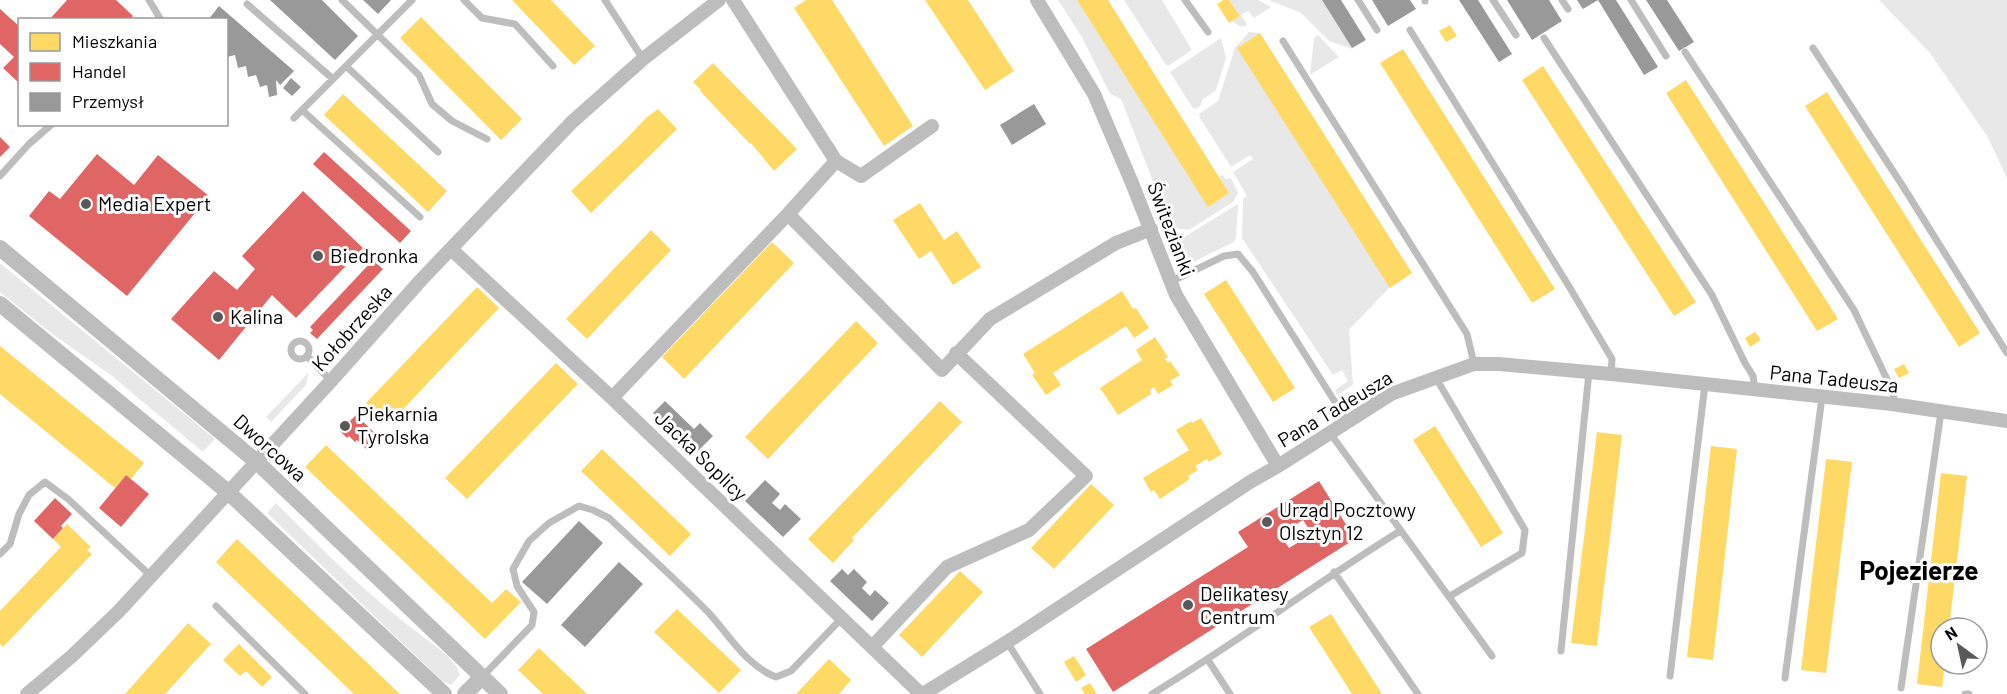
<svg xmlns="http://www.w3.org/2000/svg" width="2007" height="694" viewBox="0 0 2007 694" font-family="Barlow,sans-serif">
<rect width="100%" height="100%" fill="#fff"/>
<path fill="#e8e8e8" d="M1058,0H1077L1208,206L1229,193L1219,177L1223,175L1226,179L1231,178L1238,193L1233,202L1189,230L1171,228L1121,99L1110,94L1083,39Z
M1124,0H1162L1192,50L1168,66L1166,65Z
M1229,0H1258L1271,7L1254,18L1248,11L1241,15L1247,24L1246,26H1239L1232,21L1240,16Z
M1269,0H1322L1353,49L1329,41L1301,13Z
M1879,0H2007V178L1987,136L1930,53Z
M1249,32L1261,33L1238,47L1390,287L1349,330L1353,385L1337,395L1335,390L1348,381L1342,370L1333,375L1242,238L1243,199L1247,196L1233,172L1253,159L1250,155L1231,167L1200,118L1199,114L1218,101L1235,48Z
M1318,35L1339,57L1310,75L1314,38Z
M1221,38L1226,58L1216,90L1202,100L1201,105L1196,109L1192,107L1170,72Z
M1238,204L1236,237L1234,242L1187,265L1176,242Z
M0,263L215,439L203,452L112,376L51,333L0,292Z
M309,372L306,385L271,422L266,417Z
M276,503C322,550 370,597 422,636C435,646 456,659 460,675L451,685L442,681L267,513Z"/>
<path fill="#ffd966" d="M512,0H551L595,46L574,65Z
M806,0H832L913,126L884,146L794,8Z
M925,0H968L1014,71L985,90Z
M1077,0H1108L1229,193L1208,207Z
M1223,0H1229L1240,16L1229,23L1217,4Z
M421,17L522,119L501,140L400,38Z
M1450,25L1457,36L1446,42L1439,31Z
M1260,33L1412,273L1390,288L1237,48Z
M1403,49L1555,289L1532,303L1380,63Z
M713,63L797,149L774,171L751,143L750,144L700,91L701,90L693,82Z
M1543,66L1696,302L1674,316L1522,80Z
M1686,80L1838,319L1817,331L1666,93Z
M1827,92L1980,333L1959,347L1805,106Z
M343,94L447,191L428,212L324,115Z
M658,109L677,129L591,213L571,191L626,139L647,117Z
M920,203L944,240L957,231L981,267L953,285L931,251L919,259L893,220Z
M651,230L671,250L587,339L566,319Z
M772,242L794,263L684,379L662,357Z
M1226,280L1295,388L1273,402L1204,294Z
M477,287L499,308L389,424L366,403Z
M1122,291L1133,309L1136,308L1149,328L1134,338L1126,326L1053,373L1061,385L1046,395L1032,375L1035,373L1023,354Z
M856,321L878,343L768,459L745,437Z
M1755,332L1761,340L1750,347L1745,338Z
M1155,337L1168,357L1165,359L1168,363L1170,361L1180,375L1170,381L1173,385L1158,394L1154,387L1150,390L1151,394L1118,415L1100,388L1142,360L1136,350Z
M0,346L144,463L131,479L126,475L115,488L0,394Z
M556,363L578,384L467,499L445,478Z
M1904,364L1909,373L1899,378L1894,369Z
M940,401L962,422L852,538L854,540L833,563L808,539Z
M1201,418L1222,454L1209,462L1207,459L1195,466L1198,470L1188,476L1190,479L1160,499L1154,490L1151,492L1143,478L1189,450L1176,430L1191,421L1192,423Z
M1435,426L1503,533L1481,547L1413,440Z
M1597,432L1622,435L1597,646L1571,643Z
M326,445L492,603L506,589L521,602L485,639L305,467Z
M1711,446L1737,449L1713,660L1687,657Z
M602,449L691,534L670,556L581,471Z
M1826,459L1852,462L1826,673L1801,670Z
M1941,473L1967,476L1949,628H1941V664H1945L1942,687L1917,684Z
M1091,484L1114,505L1054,569L1031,548Z
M67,524L91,547L87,550L92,554L3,647L0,644V611L61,547L53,539Z
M237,539L400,694H354L216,562Z
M960,571L983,592L922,657L899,635Z
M677,609L741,670L719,693L654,632Z
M1331,614L1382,694H1352L1309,627Z
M188,623L211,644L165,694H125Z
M239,644L272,677L262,687L246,671L240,676L223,660Z
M539,648L587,694H543L518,670Z
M1074,656L1086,675L1076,682L1064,662Z
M829,659L851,680L839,694H796Z
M1090,683L1097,694H1085L1081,688Z"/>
<path fill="#e06666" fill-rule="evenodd" d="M67,0H116L133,16L130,20H49Z
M0,9L20,27V84L3,68L14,57L0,44Z
M0,137L10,147L0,157Z
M324,152L411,231L400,243L313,164Z
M97,154L134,185L158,155L209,196L127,296L29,216L49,191L60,199Z
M303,191L363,248L296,318L272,295L219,360L171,319L214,271L237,290L255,269L242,256Z
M373,260L383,269L317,339L310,333L313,330L310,327Z
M356,415L380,438L368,451L357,440L355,442L349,436L347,438L340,431Z
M126,475L149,494L121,527L99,508Z
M1319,481L1355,539L1113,692L1086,649L1248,547L1238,532ZM1303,520L1312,534L1289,548L1280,534Z
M55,498L72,514L61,526L63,528L53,539L34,521Z"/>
<path fill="#999" d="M270,0H322L358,36L335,60Z
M363,0H391L378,14Z
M1322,0H1341L1366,40L1352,48Z
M1372,0H1410L1416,9L1388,26Z
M1459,0H1478L1512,54L1499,62Z
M1507,0H1549L1562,21L1532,40Z
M1577,0H1616L1658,67L1644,75L1598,0L1583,9Z
M1646,0H1667L1694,42L1679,51Z
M219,6L294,71L280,85L276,80L277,95L269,97L267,85L260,87L256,75L248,77L246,66L238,68L235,55L227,57L226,20H208Z
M291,78L301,87L292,96L283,88Z
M1034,104L1046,124L1012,145L1000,125Z
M665,401L694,429L700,423L713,436L696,453L653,413Z
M765,480L780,494L772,503L780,510L785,504L801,519L783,537L745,501Z
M579,521L603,543L547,604L522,582Z
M619,562L643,584L585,647L561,625Z
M842,569L848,575L854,569L867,582L862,588L870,596L875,590L889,603L872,621L830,581Z"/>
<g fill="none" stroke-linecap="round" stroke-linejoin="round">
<path stroke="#bdbdbd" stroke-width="7" d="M149,0L161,20
M342,0L419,75L432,104L452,121L487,139
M464,0L482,18L515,24L553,66
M605,0L643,59
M1185,0L1208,32
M1358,0L1377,30
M1425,0V1
M1493,0L1516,35
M1562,0L1568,9
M1631,0L1666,56
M247,4L333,79
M1410,30L1567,283L1612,359L1611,374
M1544,38L1712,295L1745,363L1753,376L1755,389
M1283,41L1467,334L1474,364
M1813,48L1904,188L2007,353
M1685,52L1854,310L1894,394L1892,404
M346,66L438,152
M302,110L420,217
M294,118L412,0
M0,176L29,144L52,124
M1170,282L1224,256L1238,254L1253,272L1347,421
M291 350a9 9 0 1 1 18 0a9 9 0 1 1-18 0Z
M307,356L331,381
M1436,378L1525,530L1522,553L1450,596
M1330,433L1492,656
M0,554L10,544L19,514L29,495L45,482L68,499L151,576
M1334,572L1418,694
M216,606L305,694
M1007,642L1040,694
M1561,651L1589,372
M1208,660L1230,694
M1670,676L1705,384
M482,677L532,625L534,612L517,586L513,569L529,541L549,523L579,506L593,510L609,518C642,549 675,579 707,611C729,634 745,665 776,677L791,671L842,618
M1785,678L1822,397
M1901,688L1941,412
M1152,694C1237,643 1316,583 1400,531
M1965,694H1969"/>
<path stroke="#bdbdbd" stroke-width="14" d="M733,0L836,161L861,176L932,126
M1037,0L1094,94L1132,183L1176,295L1278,466
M788,214L836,161
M451,249L612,398L921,694
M612,398L788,214L942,370L990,319L1116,243L1151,229
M872,647L947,567L1029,530L1086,476L956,353
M27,694L72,656L119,611L331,381L421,280L572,122L643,59L719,0
M923,694L1007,642L1250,482L1278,466L1391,394L1474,364H1499L1611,374L1892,404L2007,421"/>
<path stroke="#bdbdbd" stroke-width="16" d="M0,248L257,462L500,694
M0,304L228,492L444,694
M465,694L482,677"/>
</g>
<g fill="#595959" stroke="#fff" stroke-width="2">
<circle cx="86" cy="204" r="6"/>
<circle cx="318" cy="256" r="6"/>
<circle cx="218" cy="317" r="6"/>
<circle cx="345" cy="426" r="6"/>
<circle cx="1267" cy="522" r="6"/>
<circle cx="1188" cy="605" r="6"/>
</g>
<g text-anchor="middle" stroke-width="6" stroke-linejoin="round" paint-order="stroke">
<g font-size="20" fill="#000" stroke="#fff" text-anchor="start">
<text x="98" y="211">Media Expert</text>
<text x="330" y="263">Biedronka</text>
<text x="230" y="324">Kalina</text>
<text x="357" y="421">Piekarnia<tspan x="357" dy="23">Tyrolska</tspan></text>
<text x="1279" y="517">Urząd Pocztowy<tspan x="1279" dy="23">Olsztyn 12</tspan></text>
<text x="1200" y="601">Delikatesy<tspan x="1200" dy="23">Centrum</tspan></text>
</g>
<g font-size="20" fill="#000" stroke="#fff">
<text transform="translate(1171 229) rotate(69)" y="7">Świtezianki</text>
<text transform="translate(352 328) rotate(-48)" y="7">Kołobrzeska</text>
<text transform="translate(1834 379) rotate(6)" y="7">Pana Tadeusza</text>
<text transform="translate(1335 409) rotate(-31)" y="7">Pana Tadeusza</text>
<text transform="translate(270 448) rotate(42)" y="7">Dworcowa</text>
<text transform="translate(701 456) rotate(44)" y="7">Jacka Soplicy</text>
</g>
<g font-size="26" font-weight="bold" fill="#000" stroke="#fff">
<text x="1919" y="580">Pojezierze</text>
</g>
</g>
<rect x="18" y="18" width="210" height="108" fill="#ffffff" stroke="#999999" stroke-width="1.5"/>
<rect x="30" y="33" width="30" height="18" fill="#ffd966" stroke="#999999" stroke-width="1.5"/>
<text x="72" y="48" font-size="18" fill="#000000">Mieszkania</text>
<rect x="30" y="63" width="30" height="18" fill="#e06666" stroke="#999999" stroke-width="1.5"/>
<text x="72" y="78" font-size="18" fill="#000000">Handel</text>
<rect x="30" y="93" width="30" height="18" fill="#999999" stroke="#999999" stroke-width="1.5"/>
<text x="72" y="108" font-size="18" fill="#000000">Przemysł</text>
<g transform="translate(1959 646) rotate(327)"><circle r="28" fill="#ffffff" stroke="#999999" stroke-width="1.5"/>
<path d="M0-4.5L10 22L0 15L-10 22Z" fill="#595959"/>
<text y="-9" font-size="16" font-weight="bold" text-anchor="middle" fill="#000000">N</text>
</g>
</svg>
